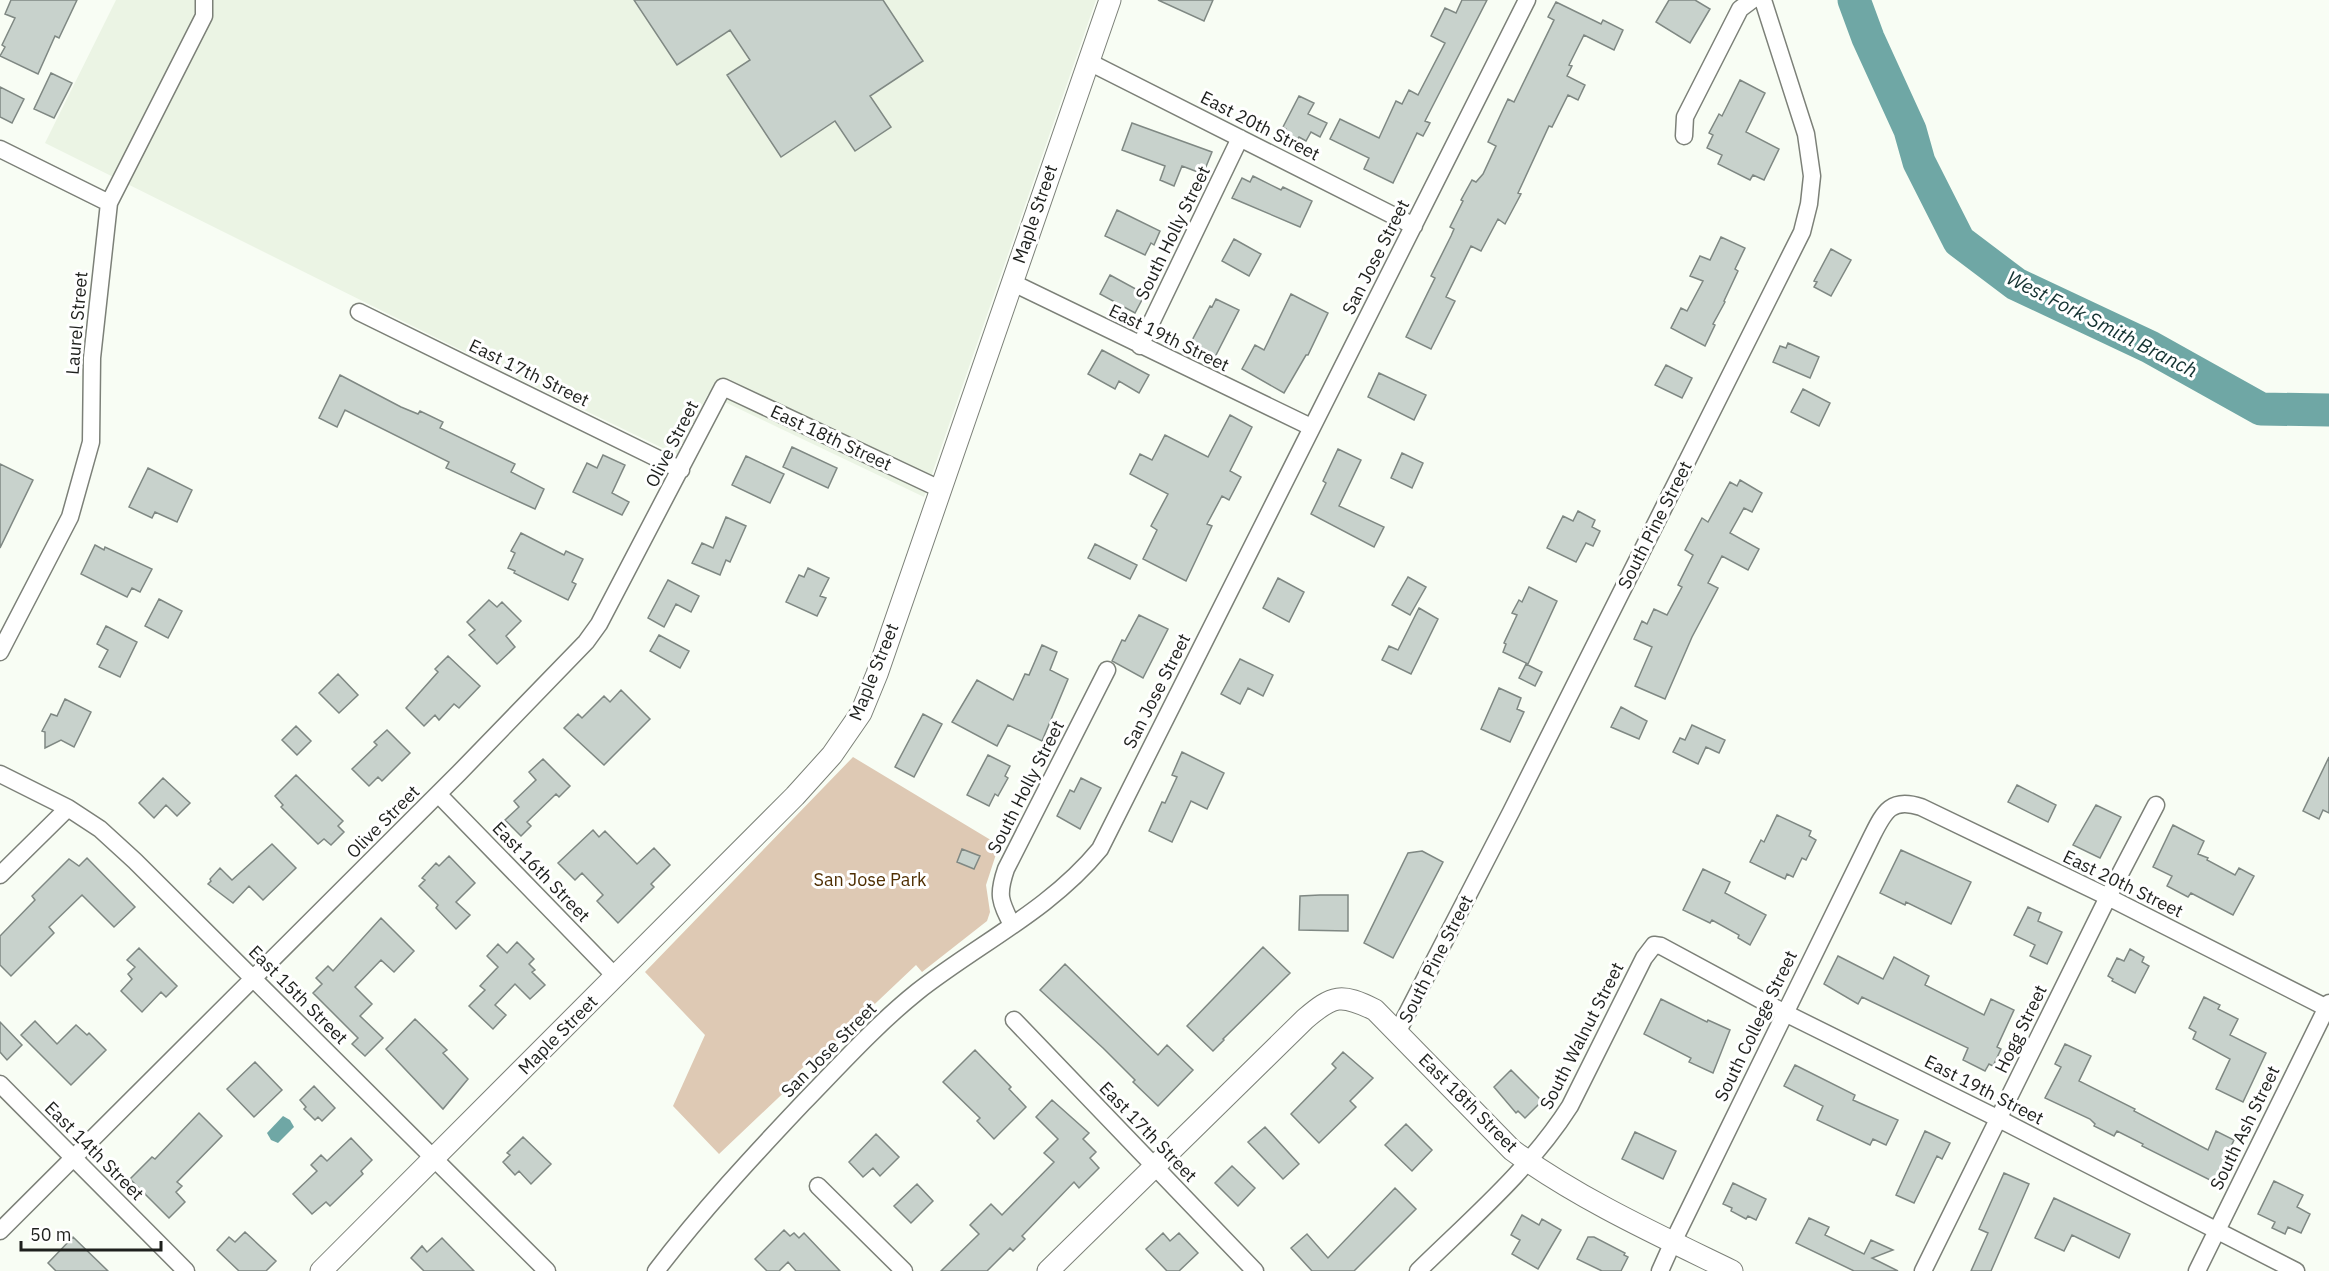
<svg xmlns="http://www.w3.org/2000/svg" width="2329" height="1271" viewBox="0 0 2329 1271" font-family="'IBM Plex Sans',sans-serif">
<rect width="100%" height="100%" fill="#f8fdf4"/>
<path fill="#ebf4e4" d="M116,0H1096L924,497L708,394L677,455L493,366L45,143Z"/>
<path fill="#dec9b4" d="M853,757L999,845L986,885L990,912L987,921L922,972L916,965L823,1053L820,1051L793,1077L796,1081L719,1154L673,1106L705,1035L645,972Z"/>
<path fill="#6fa7a5" d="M283,1116L290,1120L294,1127L278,1143L271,1140L267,1133Z"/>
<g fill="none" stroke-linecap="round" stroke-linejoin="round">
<path stroke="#6fa7a5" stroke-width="33" d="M1854,0L1868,38L1910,130L1919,162L1959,241L2016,284L2150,347L2261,409L2329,410"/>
</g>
<path fill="#c8d2cc" stroke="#7f8883" stroke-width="1.5" d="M11,0H77L59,38L55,36L38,74L0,56L5,47L2,45L15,18L5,14Z
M634,0H883L923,61L870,96L891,127L855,151L835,121L781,157L727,75L750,60L730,30L677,65Z
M1158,0H1213L1204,21Z
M1462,0H1487L1425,121L1430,123L1423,136L1417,133L1393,183L1364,169L1369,158L1330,139L1340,119L1379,138L1396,101L1402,104L1409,90L1418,95L1445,43L1431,36L1445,8L1456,13Z
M1669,0H1695L1710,9L1690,43L1656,22Z
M1556,2L1601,24L1603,20L1623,30L1614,50L1584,35L1569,65L1572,66L1567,76L1585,85L1578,100L1568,95L1552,127L1549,126L1518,193L1521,194L1505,224L1498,219L1481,251L1471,246L1446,297L1455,301L1431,349L1406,337L1435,278L1431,276L1451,236L1454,229L1450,227L1463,201L1461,200L1472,180L1476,182L1483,174L1496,146L1488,142L1500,116L1508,99L1514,102L1554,20L1548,17Z
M51,73L72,83L54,118L34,109Z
M1740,80L1765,93L1746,132L1779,149L1764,180L1753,175L1750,180L1718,164L1722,155L1707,148L1713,135L1709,133L1719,114L1722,116Z
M0,87L24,99L12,123L0,117Z
M1299,96L1314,103L1308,114L1327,123L1320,137L1311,132L1306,141L1299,137L1296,142L1283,135L1286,129L1283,127Z
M1132,123L1212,152L1203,174L1182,166L1174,186L1160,180L1165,166L1122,150Z
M1253,176L1281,190L1283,187L1312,201L1300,227L1232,198L1242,178L1250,182Z
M1117,210L1160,231L1154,245L1151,243L1145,255L1105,236Z
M1721,237L1745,248L1735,269L1738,271L1724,301L1725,302L1713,324L1715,325L1705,346L1671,328L1681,308L1687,311L1703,281L1690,276L1700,256L1710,260Z
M1234,239L1261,254L1249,276L1222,261Z
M1831,249L1851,260L1831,296L1814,287L1817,282L1814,281Z
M1110,275L1145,294L1135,313L1100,294Z
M1291,294L1328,313L1308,355H1306L1284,393L1242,369L1255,345L1264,350Z
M1216,299L1239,310L1215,357L1211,355L1207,361L1187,350L1210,306L1212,307Z
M1788,343L1819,357L1810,378L1773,362L1780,346L1786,348Z
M1102,350L1149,375L1139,393L1119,381L1115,389L1088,374Z
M1666,365L1692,378L1682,398L1655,385Z
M1379,373L1426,395L1414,420L1368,397Z
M340,375L401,407L418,414L420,411L443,422L440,428L515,464L511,472L544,489L535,509L446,468L449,462L345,410L337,427L319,418Z
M1803,389L1830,403L1819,426L1791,412Z
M1230,415L1252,427L1230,471L1241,477L1229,500L1222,496L1207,524L1212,526L1186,581L1143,559L1157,530L1151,526L1168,494L1130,474L1140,454L1152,460L1165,435L1208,457Z
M792,447L837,468L828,488L783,467Z
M1338,449L1361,460L1339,506L1384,527L1374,547L1311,514L1326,483L1323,481Z
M1402,453L1423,463L1412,488L1391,478Z
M603,455L625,465L612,493L629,502L622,515L573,492L587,463L597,468Z
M746,456L784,474L770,503L732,485Z
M0,464L33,480L0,548Z
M148,468L192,490L177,522L155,512L152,518L129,507Z
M1740,480L1762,493L1752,512L1744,508L1730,533L1759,549L1748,570L1722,556L1708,583L1718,588L1692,637L1665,699L1635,686L1652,647L1634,639L1642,621L1647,624L1654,609L1667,615L1682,587L1678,585L1693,555L1685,550L1702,518L1708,522L1730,482L1737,486Z
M1578,511L1595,520L1592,527L1600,531L1593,546L1586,543L1576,562L1547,548L1563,516L1573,521Z
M726,517L746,526L730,562L726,560L720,575L692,563L702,543L713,548Z
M521,533L564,555L566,551L583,559L572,582L576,584L568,600L514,573L515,571L508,568L515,553L511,551Z
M1095,544L1137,565L1130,579L1088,558Z
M95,545L104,550L105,547L152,569L140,592L132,588L127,597L81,574Z
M808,568L829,578L820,596L826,598L817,616L786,602L799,575L804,577Z
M1408,577L1426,587L1410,615L1392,605Z
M1278,578L1304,592L1289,622L1263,608Z
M668,580L699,596L691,612L676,604L664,627L648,618Z
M1529,587L1557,601L1528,664L1503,652L1506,644L1504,643L1517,615L1512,613L1519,600L1522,602Z
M159,599L182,611L168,638L145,626Z
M489,600L497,607L502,602L521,621L506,636L515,647L497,664L469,635L475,630L467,622Z
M1419,608L1438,619L1411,674L1382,660L1389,646L1398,650Z
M1139,615L1168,629L1143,678L1112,661L1122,640L1125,641Z
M106,626L137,642L120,677L99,667L108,650L97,644Z
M659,635L689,651L680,668L650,651Z
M1042,645L1057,652L1050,670L1068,679L1042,741L1008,725L997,746L952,722L977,680L1013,700L1025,674L1029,675Z
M448,656L480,686L459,708L454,704L439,720L435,715L424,726L406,708L438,672L435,669Z
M1240,659L1273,675L1263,696L1248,688L1240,704L1221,694Z
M1526,664L1542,672L1535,686L1519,678Z
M338,674L358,695L339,713L319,693Z
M1499,688L1521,698L1517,709L1524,712L1510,742L1481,729Z
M621,690L650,719L604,765L564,728L578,714L582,718L604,696L610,702Z
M65,699L91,712L74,747L61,740L45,748V732L42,731L51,714L57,716Z
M1621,707L1647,721L1639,739L1611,727Z
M923,714L942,724L914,777L895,767Z
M1692,725L1725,740L1719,753L1706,747L1698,764L1673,752L1680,738L1685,740Z
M296,726L311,741L297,755L282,740Z
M387,730L410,753L382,781L378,777L369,786L352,769L377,745L374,742Z
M1182,752L1224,773L1207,809L1191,801L1172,842L1149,831L1162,802L1165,803L1177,777L1172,775Z
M988,755L1010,766L1005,776L1008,778L998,796L995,794L989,806L967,795Z
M2329,757V813L2323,810L2319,819L2303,811Z
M543,759L570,786L559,797L556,794L527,822L531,826L521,836L505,820L519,807L514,801L536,780L529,772Z
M296,775L343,821L338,826L344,832L331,845L324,839L318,844L281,807L283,805L275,796Z
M163,778L190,803L177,816L166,805L154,818L139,803Z
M1081,778L1101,788L1080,829L1057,816L1070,790L1074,792Z
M2017,785L2056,805L2048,822L2008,802Z
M2096,805L2121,817L2100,858L2073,845Z
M1777,815L1811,831L1809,836L1816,840L1806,860L1802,858L1793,877L1787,874L1785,879L1750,862L1761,840L1764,842Z
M2173,825L2204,841L2198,854L2208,858L2207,860L2235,875L2239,868L2254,876L2233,915L2191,893L2188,897L2167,886L2172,876L2153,867Z
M593,830L599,837L605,831L637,864L654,848L670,865L651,884L654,887L618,923L597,901L603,895L582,873L575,880L558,863Z
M272,844L296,868L263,900L249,886L233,903L208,884L211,881L210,879L220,868L232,880Z
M962,849L980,856L974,869L957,862Z
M1901,850L1971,882L1951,924L1906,902L1905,905L1880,893Z
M1422,851L1443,862L1393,958L1364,943L1408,853Z
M449,856L475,883L456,902L470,915L456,929L436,908L438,905L419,886L425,880L422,878L436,863L439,866Z
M87,858L135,907L114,927L82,895L49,927L54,933L11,976L0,965V936L35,900L32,896L69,859L79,866Z
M1703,869L1730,882L1725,893L1766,915L1750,945L1738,938L1739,935L1712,920L1710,923L1683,910Z
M1320,895H1348V931L1299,930L1300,896Z
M2028,907L2041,913L2038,921L2062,932L2047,964L2030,956L2035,945L2014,935Z
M381,918L414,951L394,972L381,960L355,987L372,1004L360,1016L383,1038L365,1056L352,1044L358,1038L313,993L322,984L316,978L328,966L333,971Z
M517,942L534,959L529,964L535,970L532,972L545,985L530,999L515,984L495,1005L506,1015L493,1029L469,1006L485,990L480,986L498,967L487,956L498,944L507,953Z
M1263,947L1290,973L1223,1039L1224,1040L1213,1051L1187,1026Z
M139,948L177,986L166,997L161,992L142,1012L121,991L132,979L128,974L135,967L127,960Z
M2130,949L2144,957L2142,962L2149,966L2135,993L2112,981L2113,979L2108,976L2117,958L2124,961Z
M1838,956L1883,979L1894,957L1929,976L1925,985L1984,1015L1991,999L2014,1010L1997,1047L2001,1049L1993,1066L1989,1064L1985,1071L1963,1060L1968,1048L1862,997L1858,1004L1824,984Z
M1065,964L1158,1055L1167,1045L1193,1070L1158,1106L1133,1082L1135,1080L1103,1048L1040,990Z
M2204,997L2220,1005L2218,1009L2238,1019L2230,1035L2266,1053L2243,1102L2216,1089L2230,1059L2193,1039L2196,1032L2189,1028Z
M1661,999L1707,1022L1708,1020L1730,1030L1713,1073L1689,1062L1691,1058L1644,1034Z
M415,1019L447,1050L443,1053L468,1079L443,1109L386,1049Z
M35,1021L57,1044L76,1025L87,1035L89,1033L106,1050L71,1085L21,1035Z
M0,1022L22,1045L7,1060L0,1052Z
M2065,1044L2091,1056L2079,1081L2135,1109L2134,1111L2208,1150L2216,1131L2234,1140L2214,1182L2142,1146L2143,1144L2117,1131L2114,1136L2094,1126L2095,1124L2090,1119L2045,1098L2061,1067L2055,1064Z
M975,1050L1011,1087L1009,1089L1026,1107L994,1139L977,1121L980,1118L943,1082Z
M1343,1052L1373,1078L1350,1101L1356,1107L1319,1143L1291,1114L1336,1068L1332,1064Z
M255,1062L282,1090L254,1117L227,1089Z
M1795,1065L1855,1095L1853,1100L1898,1120L1886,1145L1873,1139L1870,1145L1817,1120L1823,1106L1784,1086Z
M1511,1070L1542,1101L1525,1118L1518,1111L1516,1113L1494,1087Z
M314,1086L335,1108L322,1121L318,1117L315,1120L304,1109L306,1107L300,1100Z
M1052,1100L1089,1133L1083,1139L1096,1152L1090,1158L1099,1168L1079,1188L1074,1182L1022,1236L1025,1239L1013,1251L1010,1248L987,1271H941L979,1234L970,1225L991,1204L1002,1215L1054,1162L1044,1153L1058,1139L1036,1117Z
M199,1113L222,1136L177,1182L182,1186L176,1192L185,1202L169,1218L130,1179L152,1157L155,1159Z
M1406,1124L1432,1150L1412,1171L1385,1145Z
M1265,1127L1299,1164L1283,1179L1248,1142Z
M1925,1131L1950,1143L1942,1159L1937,1156L1914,1203L1896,1195Z
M1635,1132L1676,1151L1663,1179L1622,1159Z
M876,1134L899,1157L880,1176L873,1168L863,1177L849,1162Z
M523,1137L551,1164L531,1184L519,1171L515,1175L503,1162L510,1155L507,1153Z
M351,1138L372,1160L361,1171L363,1174L330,1206L326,1202L312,1214L293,1194L317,1171L311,1165L321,1155L327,1161Z
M1232,1166L1255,1188L1238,1206L1215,1183Z
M2004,1173L2029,1184L1991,1271H1971L1988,1233L1979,1229Z
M2274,1181L2303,1195L2297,1207L2310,1214L2301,1233L2288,1227L2285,1234L2272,1228L2275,1222L2258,1214Z
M1733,1183L1766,1199L1756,1220L1748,1216L1746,1219L1731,1211L1732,1208L1723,1204Z
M917,1184L933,1201L911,1223L894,1206Z
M1395,1188L1416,1209L1354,1271H1312L1291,1248L1307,1234L1328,1258Z
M2054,1198L2130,1234L2119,1258L2072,1235L2064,1251L2035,1238Z
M1522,1215L1539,1225L1542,1219L1561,1230L1538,1269L1512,1254L1520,1240L1511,1235Z
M1809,1218L1829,1227L1825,1235L1864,1254L1871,1240L1893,1250L1872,1258L1898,1271H1854L1796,1243Z
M784,1230L790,1236L794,1233L799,1238L804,1233L840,1271H796L788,1262L779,1271H767L755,1259Z
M245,1232L276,1261L266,1271H239L217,1250L229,1237L235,1242Z
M1163,1233L1170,1241L1179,1233L1198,1253L1179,1271H1167L1146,1249Z
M73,1237L108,1271H56L48,1263Z
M1588,1237H1594L1625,1253L1624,1255L1628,1257L1621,1271H1602L1577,1259Z
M442,1238L474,1271H424L411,1258L422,1246L427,1252Z"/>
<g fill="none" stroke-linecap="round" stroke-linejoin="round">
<defs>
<path id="minor" d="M1089,62L1414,226
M1684,136L1685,117L1740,9L1752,0
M0,149L109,203
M1011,282L1311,427
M359,312L681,470
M1140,346L1240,138
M0,652L70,517L91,442L92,358L109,203L204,16V0
M0,774L68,808L100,829L135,861L547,1271
M438,794L616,977
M0,875L68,808
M1012,925C1000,901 997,895 1006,869L1107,670
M1014,1020L1255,1271
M1398,1031L1511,812L1802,232L1809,204L1812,176L1806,134L1763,0
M0,1084L186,1271
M818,1186L904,1271
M0,1231L459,773L586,642L599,624L723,387L940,489
M656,1271C701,1212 752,1157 803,1103C840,1065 876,1025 917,992C978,944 1050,910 1100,849L1527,0
M1418,1271C1471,1219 1530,1169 1570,1106L1644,958L1654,945L1661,946L1785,1013L1999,1119L2296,1271
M1660,1271L1673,1242L1872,836C1884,812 1891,797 1921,807L2108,897L2329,1009
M1923,1271L2108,897L2156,805
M2197,1271L2329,1003"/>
<path id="tertiary" d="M321,1271L795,796L832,755L861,713L877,674L1110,0
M1048,1271L1305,1019C1333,995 1341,993 1375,1010L1512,1150C1579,1199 1658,1235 1732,1271"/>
</defs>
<use href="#minor" stroke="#7c8078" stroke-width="19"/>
<use href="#tertiary" stroke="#7c8078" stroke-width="23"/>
<use href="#minor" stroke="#fff" stroke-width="16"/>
<use href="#tertiary" stroke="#fff" stroke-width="21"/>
</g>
<g text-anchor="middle" stroke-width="6" stroke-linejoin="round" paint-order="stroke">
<g font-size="18" fill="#1e201d" stroke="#fff">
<text transform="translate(1260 126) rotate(27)" y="6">East 20th Street</text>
<text transform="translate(1035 214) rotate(-71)" y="6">Maple Street</text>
<text transform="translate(1173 233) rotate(-64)" y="6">South Holly Street</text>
<text transform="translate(1376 257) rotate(-63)" y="6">San Jose Street</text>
<text transform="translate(77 323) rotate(-85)" y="6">Laurel Street</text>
<text transform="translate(1169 338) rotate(26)" y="6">East 19th Street</text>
<text transform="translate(529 373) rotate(26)" y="6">East 17th Street</text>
<text transform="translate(831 438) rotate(25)" y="6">East 18th Street</text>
<text transform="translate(672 444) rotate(-63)" y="6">Olive Street</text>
<text transform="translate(1655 525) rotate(-63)" y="6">South Pine Street</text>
<text transform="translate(874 672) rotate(-68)" y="6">Maple Street</text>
<text transform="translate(1157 691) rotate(-63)" y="6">San Jose Street</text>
<text transform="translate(1026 787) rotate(-63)" y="6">South Holly Street</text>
<text transform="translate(383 822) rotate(-45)" y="6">Olive Street</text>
<text transform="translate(541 872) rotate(46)" y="6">East 16th Street</text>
<text transform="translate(2123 884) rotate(26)" y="6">East 20th Street</text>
<text transform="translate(1436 959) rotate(-63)" y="6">South Pine Street</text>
<text transform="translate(298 995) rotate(45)" y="6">East 15th Street</text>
<text transform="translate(1756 1026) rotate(-64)" y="6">South College Street</text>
<text transform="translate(2021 1029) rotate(-64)" y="6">Hogg Street</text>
<text transform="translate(558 1035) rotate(-45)" y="6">Maple Street</text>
<text transform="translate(1582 1036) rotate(-63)" y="6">South Walnut Street</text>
<text transform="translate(829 1050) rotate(-45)" y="6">San Jose Street</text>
<text transform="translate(1984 1090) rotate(27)" y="6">East 19th Street</text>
<text transform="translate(1468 1103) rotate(45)" y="6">East 18th Street</text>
<text transform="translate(2245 1128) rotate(-64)" y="6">South Ash Street</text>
<text transform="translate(1148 1132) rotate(46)" y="6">East 17th Street</text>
<text transform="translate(94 1151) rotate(45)" y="6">East 14th Street</text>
</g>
<g font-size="18" fill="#4f2f03" stroke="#fff">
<text x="870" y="886">San Jose Park</text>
</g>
<g font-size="20" font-style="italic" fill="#143231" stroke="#fff">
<text transform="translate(2102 324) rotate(27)" y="7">West Fork Smith Branch</text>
</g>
</g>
<path d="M21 1241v9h140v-9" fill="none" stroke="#1e201d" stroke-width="3"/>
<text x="30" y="1241" font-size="18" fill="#1e201d" stroke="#ffffff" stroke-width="4.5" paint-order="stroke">50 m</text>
</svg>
